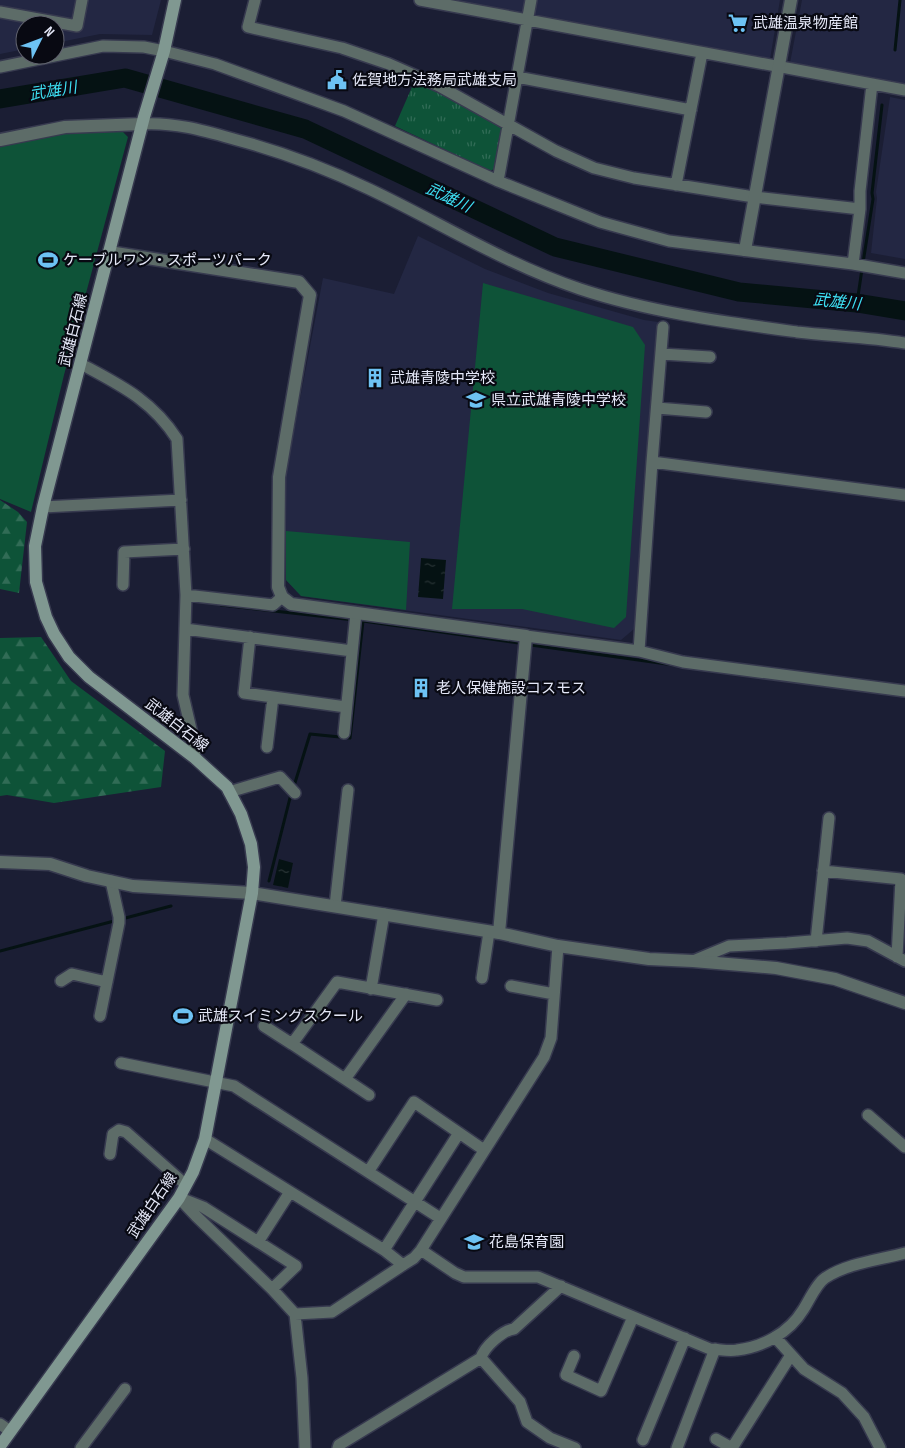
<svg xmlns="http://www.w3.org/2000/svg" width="905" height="1448" viewBox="0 0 905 1448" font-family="'Sofia Sans Condensed','Noto Sans JP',sans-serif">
<defs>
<pattern id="grass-tufts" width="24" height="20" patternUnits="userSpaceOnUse" patternTransform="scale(1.25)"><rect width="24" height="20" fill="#0e5338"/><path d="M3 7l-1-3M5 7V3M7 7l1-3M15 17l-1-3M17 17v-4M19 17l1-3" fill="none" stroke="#316c56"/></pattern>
<pattern id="forest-firs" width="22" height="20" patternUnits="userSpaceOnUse" patternTransform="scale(1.25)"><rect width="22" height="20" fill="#0e5338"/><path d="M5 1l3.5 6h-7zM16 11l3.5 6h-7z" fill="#316c56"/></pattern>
<pattern id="water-ripples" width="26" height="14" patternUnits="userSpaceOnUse" patternTransform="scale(1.25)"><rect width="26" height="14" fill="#051213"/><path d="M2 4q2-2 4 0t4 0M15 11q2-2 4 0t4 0" fill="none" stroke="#293436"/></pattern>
</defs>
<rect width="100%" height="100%" fill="#1b1e34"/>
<path fill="#232743" d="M0,0H161L152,35L100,34L55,43V25H25V49L0,54Z
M446,0H527L524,15Z
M537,0H780L770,59L534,16Z
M802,0H905V84L790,63Z
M890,97L905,100V259L871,253L877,198L876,192Z
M418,236L485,269L548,293L644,320L658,322L634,629L621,640L301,596L286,580L285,478L323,278L394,294Z"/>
<path fill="url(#grass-tufts)" d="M415,80L441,92L503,128L496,168L490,171L395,126Z"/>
<path fill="url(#forest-firs)" d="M0,500L18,512L27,522L19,593L0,589Z
M41,637L71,681L165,751L161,787L54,803L7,795L0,796V638Z"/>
<path fill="#0e5338" d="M116,130L123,132L128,137L64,375L31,512L0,499V145L63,133Z
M483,283L633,327L645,345L626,617L614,628L522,609H452Z
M286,531L410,542L406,610L301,596L286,580Z"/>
<path fill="url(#water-ripples)" d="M421,558L446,560L443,599L418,597Z
M279,859L293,863L288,888L273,885Z"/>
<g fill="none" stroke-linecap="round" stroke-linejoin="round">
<path stroke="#051213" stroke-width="3" d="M895,50L900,0
M863,263L873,199L872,193L882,105
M857,303L862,269
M221,605L363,621L519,643
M531,645L674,665
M294,786L310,734L350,738L363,621
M269,881L291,794
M0,951L171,906"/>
<path stroke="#051213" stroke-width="19" d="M0,99L125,78L305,129L555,247L739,292L857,303L905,311"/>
<defs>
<path id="minor" d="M255,0L248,27L342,48L389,64L439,86L556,151L594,168L634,178L754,197L860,209V191L872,84
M420,0L905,90
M0,12L77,26L82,0
M0,67L103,46L144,47L164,51L215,64L344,111L498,181L600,222L669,241L853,264L905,273
M517,77L691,110
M142,124C175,122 205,131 237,140C282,152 327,169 369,189C439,222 505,264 580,289C649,312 724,322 797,332C833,336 869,337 905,343
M498,181L531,0
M676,185L702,53
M853,264L860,209
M662,354L710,357
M81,364C120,385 152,400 177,439L186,595L183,695L194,742L195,758
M657,408L706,412
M652,462L663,327
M43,507L181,500
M123,585L124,552L184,549
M186,595L273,605L282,597
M185,629L352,651
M526,636L639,651L683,662L905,691
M250,637L244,693L346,707
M639,651L652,462L905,495
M344,733L356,613
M267,747L273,697
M229,792L280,777L295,793
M823,871L901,879L897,957
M335,906L348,790
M816,941L829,818
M693,961L729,946L787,943L847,938L868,941L905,961
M482,978L489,932
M61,981L72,974L107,982
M511,986L554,994
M371,989L384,914
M100,1016L119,923V917L111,881
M264,1026L292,1044L337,982L437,1000
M292,1044L369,1095
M121,1063L234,1086L440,1218
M345,1079L406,994
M868,1115L905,1147
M205,1139L384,1250L403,1265
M110,1154L113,1134L119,1130L126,1132L186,1185
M368,1172L414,1102L484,1150
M179,1198L196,1216L272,1289L295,1314L302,1378L305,1448
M183,1199L203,1207L296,1266L272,1289
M258,1242L290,1192
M384,1250L459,1133
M421,1250L455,1273L464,1277H538L710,1349C719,1349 729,1352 737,1350C763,1347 789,1333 803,1310C809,1301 816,1284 825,1278C848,1263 879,1260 905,1253
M295,1314L332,1312L403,1265L414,1258L421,1250L544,1057L551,1038L558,946
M775,1337L804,1369L842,1393L864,1417L880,1448
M574,1356L566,1375L601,1391L633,1317
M481,1358L520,1402L527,1422L550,1438L575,1448
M0,1424L10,1431
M716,1439L732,1448
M643,1440L685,1338
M81,1448L125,1389
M338,1448L339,1445L481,1358C484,1347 503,1330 514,1329L561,1286
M677,1448L715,1349
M732,1448L791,1355"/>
<path id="tertiary" d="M0,140L65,127L142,124
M745,250L791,0
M109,252L299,282L310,295L279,477L278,587L282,597L291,604L526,636L499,933
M0,862L50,864L87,876L133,886L252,893L499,933L558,946L649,959L693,961L776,968L835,979L905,1003"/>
<path id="secondary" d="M0,1446L179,1198L193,1172L205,1139L252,893L254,867L251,844L241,814L227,787L195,758L89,677L69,657L54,634L46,617L36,582L35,546L43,507L144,117L164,51L175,0"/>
</defs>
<use href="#minor" stroke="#373a4f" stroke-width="14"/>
<use href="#tertiary" stroke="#373a4f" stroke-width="15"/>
<use href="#secondary" stroke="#373a4f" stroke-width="15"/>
<use href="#minor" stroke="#5d6c68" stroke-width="11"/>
<use href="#tertiary" stroke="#5d6c68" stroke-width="12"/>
<use href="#secondary" stroke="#809891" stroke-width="12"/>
</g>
<defs>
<symbol id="supermarket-bare" viewBox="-9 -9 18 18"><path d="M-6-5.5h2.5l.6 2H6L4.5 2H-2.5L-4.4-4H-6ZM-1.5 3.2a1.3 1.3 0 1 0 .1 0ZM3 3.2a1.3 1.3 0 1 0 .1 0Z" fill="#6dc2f3" stroke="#080912" stroke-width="2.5" paint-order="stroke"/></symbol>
<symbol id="civic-bare" viewBox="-9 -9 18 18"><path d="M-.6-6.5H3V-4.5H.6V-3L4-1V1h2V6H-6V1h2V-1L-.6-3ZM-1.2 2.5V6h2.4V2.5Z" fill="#6dc2f3" stroke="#080912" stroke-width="2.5" paint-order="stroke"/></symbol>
<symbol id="stadium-bare" viewBox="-9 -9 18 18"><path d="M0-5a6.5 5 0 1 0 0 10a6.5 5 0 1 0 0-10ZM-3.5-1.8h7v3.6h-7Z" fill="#6dc2f3" stroke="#080912" stroke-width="2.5" paint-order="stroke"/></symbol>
<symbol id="building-bare" viewBox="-9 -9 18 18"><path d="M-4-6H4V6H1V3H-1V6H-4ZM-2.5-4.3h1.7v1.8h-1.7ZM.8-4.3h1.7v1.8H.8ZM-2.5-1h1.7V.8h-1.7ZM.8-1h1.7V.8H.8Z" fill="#6dc2f3" stroke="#080912" stroke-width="2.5" paint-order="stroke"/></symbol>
<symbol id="school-bare" viewBox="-9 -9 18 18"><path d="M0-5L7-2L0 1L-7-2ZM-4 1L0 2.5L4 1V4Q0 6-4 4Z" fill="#6dc2f3" stroke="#080912" stroke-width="2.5" paint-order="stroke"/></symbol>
</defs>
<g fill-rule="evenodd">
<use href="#supermarket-bare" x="724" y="9" width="28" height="28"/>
<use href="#civic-bare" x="323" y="66" width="28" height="28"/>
<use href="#stadium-bare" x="34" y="246" width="28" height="28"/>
<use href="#building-bare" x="361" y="364" width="28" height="28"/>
<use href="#school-bare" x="462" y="386" width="28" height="28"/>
<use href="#building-bare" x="407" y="674" width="28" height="28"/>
<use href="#stadium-bare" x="169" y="1002" width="28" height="28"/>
<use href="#school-bare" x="460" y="1228" width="28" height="28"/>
</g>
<g text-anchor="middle" stroke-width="4.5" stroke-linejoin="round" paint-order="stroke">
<g font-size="15" fill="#e4e7f7" stroke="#080912" text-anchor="start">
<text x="753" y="28">武雄温泉物産館</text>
<text x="352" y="85">佐賀地方法務局武雄支局</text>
<text x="63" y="265">ケーブルワン・スポーツパーク</text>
<text x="390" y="383">武雄青陵中学校</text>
<text x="491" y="405">県立武雄青陵中学校</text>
<text x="436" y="693">老人保健施設コスモス</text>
<text x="198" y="1021">武雄スイミングスクール</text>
<text x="489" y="1247">花島保育園</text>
</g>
<g font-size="15" fill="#e4e7f7" stroke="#080912">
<text transform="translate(73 330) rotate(-76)" y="5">武雄白石線</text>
<text transform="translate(177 725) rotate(38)" y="5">武雄白石線</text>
<text transform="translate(152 1205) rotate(-56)" y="5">武雄白石線</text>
</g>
<g font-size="16" font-style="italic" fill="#3ddef1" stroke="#080912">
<text transform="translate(53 90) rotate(-9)" y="6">武雄川</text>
<text transform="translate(449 197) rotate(25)" y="6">武雄川</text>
<text transform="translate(837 301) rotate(6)" y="6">武雄川</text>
</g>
</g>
<g transform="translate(40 40) rotate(48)"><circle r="24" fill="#080912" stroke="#60626e"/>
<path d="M0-4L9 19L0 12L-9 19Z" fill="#6dc2f3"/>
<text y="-8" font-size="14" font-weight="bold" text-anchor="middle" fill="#e4e7f7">N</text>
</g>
</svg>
